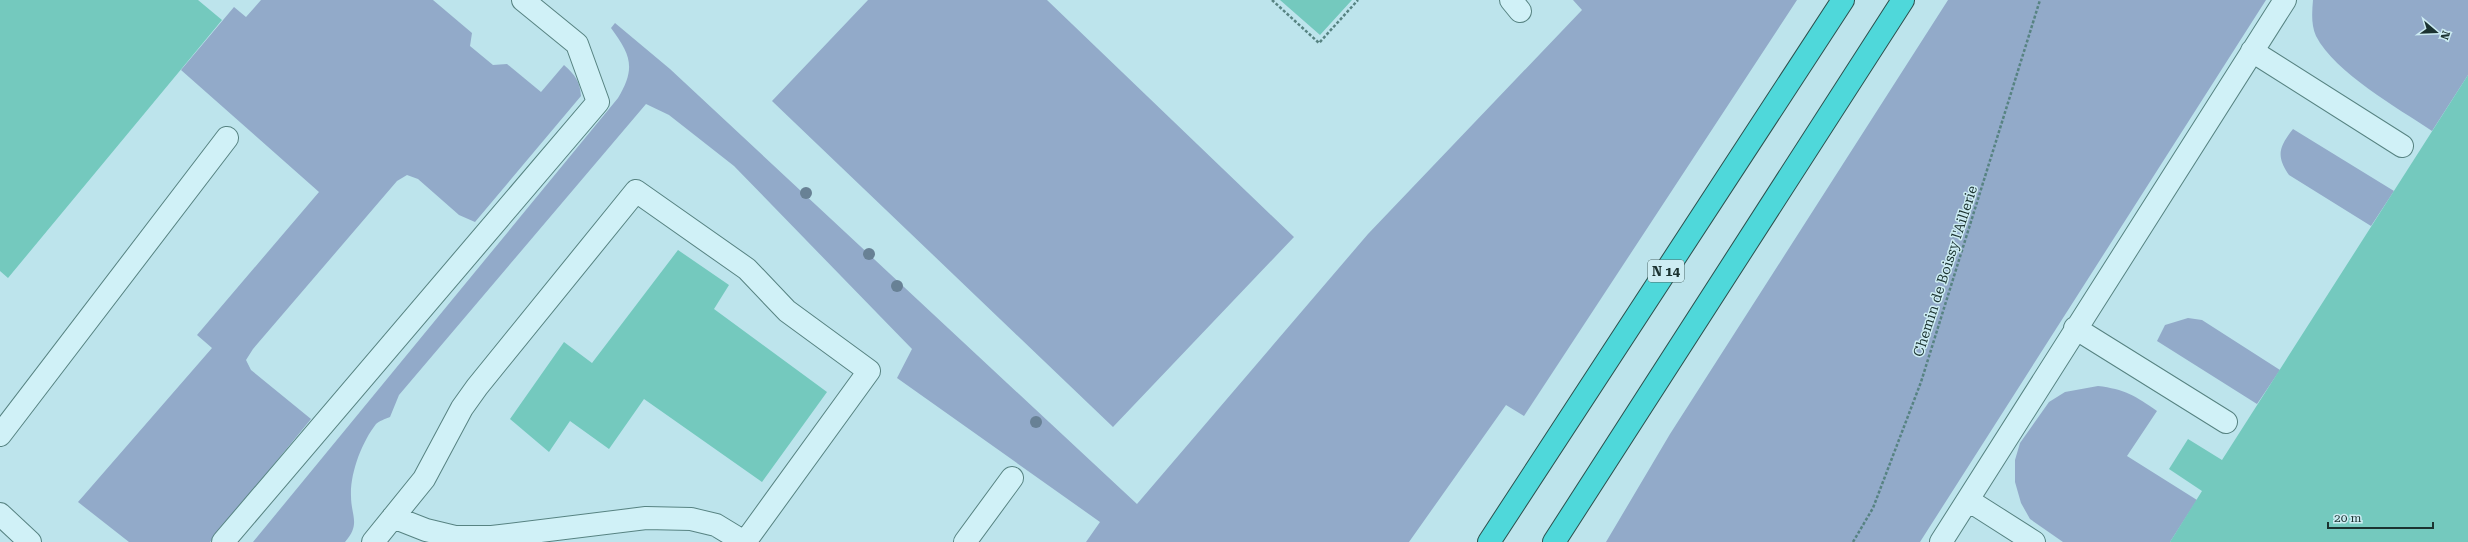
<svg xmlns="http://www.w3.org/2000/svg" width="2468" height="542" viewBox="0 0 2468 542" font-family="'Roboto Serif',serif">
<rect width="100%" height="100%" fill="#bde4ec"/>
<path fill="#92aac9" d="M261,0H433L472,33L470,46L493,65L507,64L541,92L564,65C575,75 580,81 581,96L475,222L459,215L418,179L407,175L397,181L253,349L246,360L251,370L311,419L210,542H129L78,502L212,348L197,335L319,192L181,70L234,7L246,17Z
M868,0H1047L1294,237L1113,427L772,101Z
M1573,0H1797L1524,416L1506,405L1409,542H1086L1100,522L897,378L912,349L734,166L669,115L646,104L399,395L390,417C385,419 379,421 376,424C362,442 350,473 351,496C351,516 361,524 345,542H253L618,98C636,68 631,55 611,28L615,23L670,69L1137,504L1368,234L1582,10Z
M1948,0H2266L1920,542H1606L1670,434Z
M2313,0H2468V75L2432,131C2398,108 2335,73 2316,36C2311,25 2312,12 2313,0Z
M2293,129L2394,191L2371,226L2289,175C2275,155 2280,146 2293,129Z
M2188,318L2202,320L2280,370L2257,404L2157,341L2165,325Z
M2098,386C2124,389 2136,396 2157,411L2127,456L2197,500L2170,542H2063L2030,519L2021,503L2015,482V460L2020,443L2049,402L2065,392Z"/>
<path fill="#74c9be" d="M0,0H198L222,20L8,278L0,271Z
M1280,0H1352L1320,35Z
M2468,75V542H2170L2202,491L2169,469L2188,439L2222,460Z
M678,250L729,285L714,309L827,392L762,482L644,399L609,449L570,421L549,452L510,419L564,342L592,363Z"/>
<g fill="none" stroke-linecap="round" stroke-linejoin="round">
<defs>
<path id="minor" d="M1511,0L1520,11
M2252,51L2402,146
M2075,328L2226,422
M0,435L227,138
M1968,500L2034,542
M0,514L30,542
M393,517L426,530L455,537H492L646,518L691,519L716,525L744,542
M223,542L598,102L577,44L523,0
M373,542L424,479L462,408L477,387L636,191L747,269L787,311L869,371L745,542
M965,542L1012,478
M1941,542L2285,0"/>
<path id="highway" d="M1489,542L1843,0
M1554,542L1903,0"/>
</defs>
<use href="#minor" stroke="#578382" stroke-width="24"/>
<use href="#highway" stroke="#2c504d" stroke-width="24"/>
<path stroke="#578382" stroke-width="2.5" stroke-dasharray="3 2" stroke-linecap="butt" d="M1272,0L1319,43L1358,0
M1853,542L1873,508L1921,382L2040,0"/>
<use href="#minor" stroke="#d0f1f7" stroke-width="22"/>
<use href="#highway" stroke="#4fd8da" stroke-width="22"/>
</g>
<g fill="#688195">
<circle cx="806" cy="193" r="6"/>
<circle cx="869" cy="254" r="6"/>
<circle cx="897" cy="286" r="6"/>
<circle cx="1036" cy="422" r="6"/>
</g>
<g text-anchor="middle" stroke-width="3" stroke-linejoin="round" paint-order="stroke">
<rect fill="#cdedf3" stroke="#506b6b" stroke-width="1" x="1648" y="260" width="36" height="22" rx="3"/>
<g font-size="13" font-weight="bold" fill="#1b3331">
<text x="1666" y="276">N 14</text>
</g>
<g font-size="14" fill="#1b3331" stroke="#cdedf3">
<text transform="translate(1945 271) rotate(-72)" y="5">Chemin de Boissy l'Aillerie</text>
</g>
</g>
<g transform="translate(2436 32) rotate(109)" stroke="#cdedf3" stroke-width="3" paint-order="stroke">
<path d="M0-3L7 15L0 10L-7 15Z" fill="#1b3331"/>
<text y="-6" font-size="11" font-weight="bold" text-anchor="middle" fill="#1b3331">N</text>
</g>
<path d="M2328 522v6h105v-6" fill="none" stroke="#1b3331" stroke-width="2"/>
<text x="2334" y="522" font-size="12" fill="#1b3331" stroke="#cdedf3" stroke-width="3" paint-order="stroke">20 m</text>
</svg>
